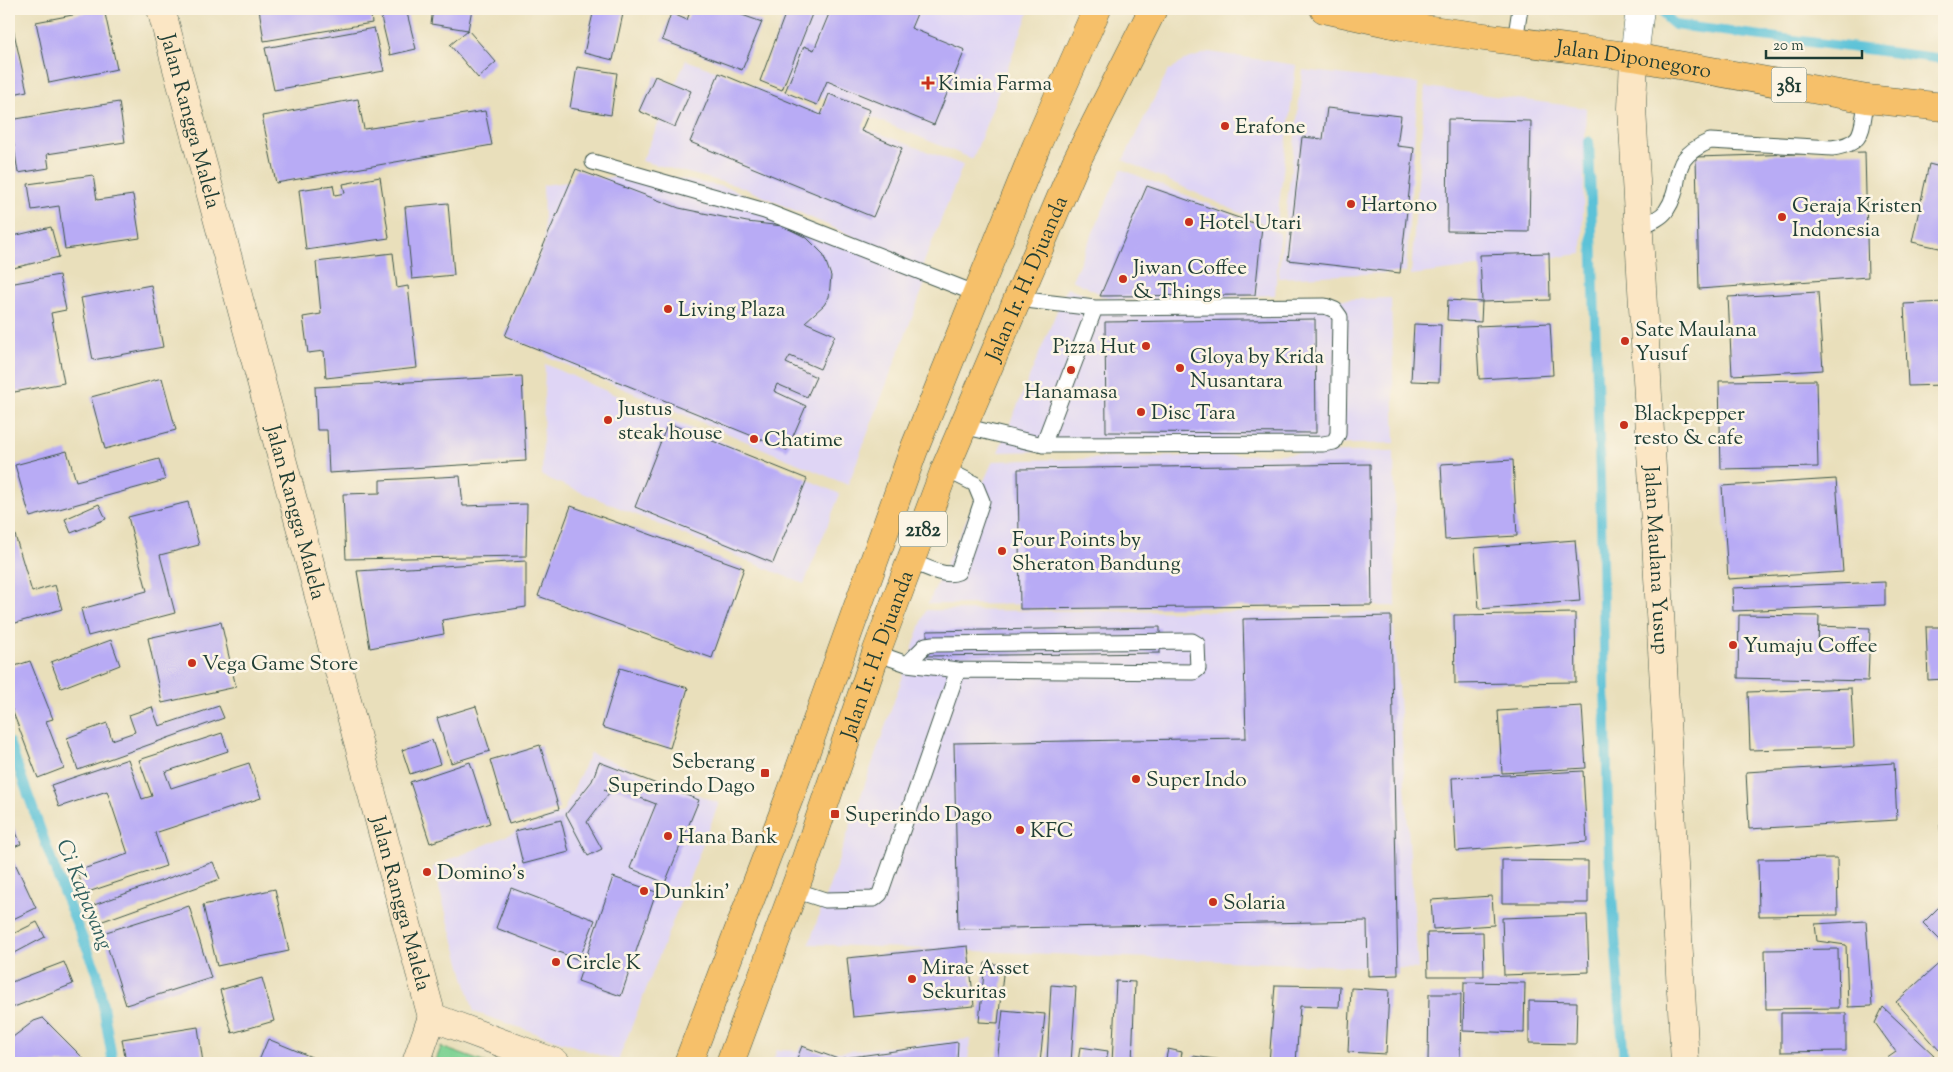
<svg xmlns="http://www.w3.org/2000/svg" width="1953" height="1072" viewBox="0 0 1953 1072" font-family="'Sorts Mill Goudy',serif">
<rect width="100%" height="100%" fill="#fcf5e5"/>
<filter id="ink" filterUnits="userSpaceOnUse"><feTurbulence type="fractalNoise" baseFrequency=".02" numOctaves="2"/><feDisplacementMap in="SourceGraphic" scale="10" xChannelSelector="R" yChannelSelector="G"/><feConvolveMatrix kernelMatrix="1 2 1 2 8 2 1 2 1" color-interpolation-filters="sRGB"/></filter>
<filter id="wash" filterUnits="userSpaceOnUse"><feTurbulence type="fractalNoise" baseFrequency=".0096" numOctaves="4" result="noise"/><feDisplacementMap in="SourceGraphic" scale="20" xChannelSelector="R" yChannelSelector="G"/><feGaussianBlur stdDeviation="1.12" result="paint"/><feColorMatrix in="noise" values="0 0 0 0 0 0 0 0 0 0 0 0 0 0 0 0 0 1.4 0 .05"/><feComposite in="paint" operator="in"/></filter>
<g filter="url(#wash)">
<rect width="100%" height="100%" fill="#e9dfbb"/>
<path fill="#dfd5f5" d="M771,9H1030L973,159L771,76L796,20Z
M1209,52L1296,65L1276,229L1123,160L1168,71L1185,60Z
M686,60L963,165L922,267L742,187L642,161Z
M1303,70L1418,83L1406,272L1278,278Z
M1425,87L1586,108L1582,254L1411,275Z
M1121,169L1280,233L1275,295L1113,300L1072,280Z
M648,173L730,188L927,278L848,485L547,356L543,185Z
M1067,287L1110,306L1391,298L1395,443L998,452Z
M545,364L840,494L804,584L542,476Z
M1394,451L1396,606L928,604L993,461Z
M926,610L1393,613L1418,969L809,944Z
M590,753L719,803L618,1061L474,1012L433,867L563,812Z
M970,1039L968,1063H772L777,1050L839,1052Z"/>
<path fill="#81d395" stroke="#508864" d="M441,1047L486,1063H435Z"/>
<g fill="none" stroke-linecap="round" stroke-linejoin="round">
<path stroke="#5bc2d8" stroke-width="10" d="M1662,9L1668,19L1675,25L1944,59
M1589,142L1599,439L1609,852L1624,1063
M9,742L62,889L97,972L113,1063"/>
</g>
<g id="blocks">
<path fill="#b8abf5" d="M104,9L117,69L49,83L36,22Z
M259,9H324L325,11L370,9L372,23L264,41Z
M379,9H406L416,49L390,55Z
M433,9H472L468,30L496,62L478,78L450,45L468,30L431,24Z
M594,9H624L613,60L584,53Z
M691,9H725L762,22L742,70L662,40L671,13L687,20Z
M787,9H814L782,90L760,81Z
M831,9H919L911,28L965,50L934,125L827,81L817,105L785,92L804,46L814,50Z
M12,24L27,91L9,95V25Z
M374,28L384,71L274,90L265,48Z
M577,67L617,73L611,115L570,108Z
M719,73L821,115L829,94L870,110L861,131L902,148L873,217L690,142Z
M655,76L691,91L675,127L639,111Z
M358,99L364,129L485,111L492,145L276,183L262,116Z
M119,102L125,142L47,154L49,168L18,173L10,120Z
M1327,108L1401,116L1397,146L1414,148L1400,273L1288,260L1302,137L1323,139Z
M1448,119L1531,121L1529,232L1447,231Z
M1865,152L1868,277L1699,289L1696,157Z
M1929,164L1944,168V249L1912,242Z
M576,169L679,208L747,222L783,226L807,238L823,254L831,276L829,297L824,305L805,322L835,335L820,369L790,356L786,363L816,377L807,397L777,384L774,391L806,406L787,450L505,336Z
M93,175L97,200L133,195L140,238L65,249L59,206L32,210L28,184Z
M380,177L389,238L306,250L299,190L333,185L335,195L345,193L343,184Z
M1147,186L1262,226L1255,295L1100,296Z
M448,203L454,275L412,279L405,207Z
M51,227L59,257L9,269V237Z
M393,253L397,288L408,286L417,368L326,378L324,351L308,353L303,317L321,314L316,262Z
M1549,253L1550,300L1482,302L1480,255Z
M59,275L66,310L51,313L64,383L9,393V284Z
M151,285L163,347L93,360L81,298Z
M1818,292L1823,370L1732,375L1728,297Z
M1448,300L1482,302L1481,322L1447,320Z
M1944,302V385L1908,386L1904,304Z
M1315,319L1316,433L1106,432L1105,322Z
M1550,323L1553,375L1479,379L1476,326Z
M1414,324L1441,325L1439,382L1411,381Z
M522,376L526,461L329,473L327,430H317L315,387Z
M162,378L176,430L105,449L91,397Z
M1816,380L1818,467L1721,469L1719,381Z
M668,423L807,479L773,563L635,507Z
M67,451L76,481L159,459L165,480L30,517L15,465Z
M1513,460L1517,536L1445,540L1441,464Z
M1370,464L1372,605L1020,609L1018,469Z
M460,476L463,506L527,504L526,556L346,559L343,494L380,493V480Z
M1836,479L1843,572L1728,579L1722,486Z
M188,502L199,545L160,555L175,613L88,636L81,609L147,591L128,517Z
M99,504L106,519L71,533L65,519Z
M571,506L744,568L712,658L538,596Z
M12,525L32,592L55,585L62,609L9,625V526Z
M1575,540L1580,601L1479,609L1475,548Z
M526,561V607L442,620L444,634L370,648L357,571Z
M1885,582V605L1733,611L1732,588Z
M1575,613L1576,682L1455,684L1454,615Z
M1739,615L1819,616L1818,647L1819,626L1870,628L1868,681L1738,678Z
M1391,616L1398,975L1368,976L1367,921L958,929L954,743L1246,738L1243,619Z
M221,622L236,687L162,703L148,638Z
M1160,627V653L927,656V631Z
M1926,627H1944V679L1928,680Z
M111,640L120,665L61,688L51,662Z
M30,661L53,719L46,721L64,768L38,778L9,702V668Z
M620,668L688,688L670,748L602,727Z
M1851,688L1854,747L1750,750L1748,692Z
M219,706L224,718L78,770L67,738L107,723L112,740L135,732L129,715L152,707L159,726Z
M476,706L490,751L451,763L437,718Z
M1582,706L1586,768L1502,773L1498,711Z
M222,733L228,751L165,772L171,788L249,763L261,798L155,833L166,866L85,893L77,871L128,854L107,791L59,807L51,785L128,759L142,799L152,796L139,760Z
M432,740L440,764L410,774L402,750Z
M540,745L559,809L509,824L490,760Z
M470,762L490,823L430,843L410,782Z
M599,762L699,800L665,883L630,868L656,804L612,787L609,792L604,789L609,793L587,822L602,849L588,856L566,814L592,781Z
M1894,763L1897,820L1749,829L1746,772Z
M1583,771L1587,842L1456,851L1452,778Z
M9,816L21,844L9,849Z
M561,820L569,852L523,864L515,831Z
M1940,825H1944V853H1942Z
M1837,858L1838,915L1759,916L1758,859Z
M13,859L36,908L9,921V861Z
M1502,860L1588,861V903H1502Z
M213,862L220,879L100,922L94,905Z
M613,877L656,892L621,996L578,981Z
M511,888L595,920L579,960L496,928Z
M275,889L289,951L217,966L203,905Z
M1492,896L1494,925L1433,929L1431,900Z
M189,906L211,978L126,1005L103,933Z
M1939,907L1944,912V944L1923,923Z
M1587,915L1589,972L1504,975L1502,918Z
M1866,921L1872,1006L1848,1007L1846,945L1817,941L1815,924Z
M37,922L45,937L9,956V936Z
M1483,932L1484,976H1428L1427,933Z
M968,946L974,1006L853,1017L847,958Z
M1838,949L1839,1008L1766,1009L1765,950Z
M1944,959V1045L1939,1050L1896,1002Z
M64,962L73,984L9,1009V983Z
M985,963L1004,965L998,1023L979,1022Z
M262,978L274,1021L232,1033L220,990Z
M1116,981L1135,982L1132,1063H1112Z
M1464,982L1525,983L1524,1033L1463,1031Z
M1051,985L1076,987L1071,1063L1047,1062Z
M1275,985L1340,986L1339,1007L1300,1006L1296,1063H1269Z
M1351,988L1389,990L1386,1054L1348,1052Z
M1429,994H1461L1460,1063H1428Z
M1529,1001L1577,1002L1576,1044L1529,1043Z
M1883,1007L1934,1055L1925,1063H1884L1883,1061L1896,1052L1875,1023Z
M1003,1010L1045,1014L1040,1063H997Z
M1781,1013H1846V1051L1781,1052Z
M43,1018L85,1060V1063H9V1040L34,1021Z
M198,1027L203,1063H126L122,1039Z
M268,1039L326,1063H258Z
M958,1042L957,1063H795L802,1046L838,1059Z
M1080,1047L1108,1051L1106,1063H1078Z
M1168,1049L1182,1052L1180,1063H1165Z
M1193,1056L1238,1062V1063H1192Z"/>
</g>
</g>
<g filter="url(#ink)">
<use href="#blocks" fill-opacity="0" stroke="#3d5548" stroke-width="1"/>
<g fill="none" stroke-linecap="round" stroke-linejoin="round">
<defs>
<path id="lane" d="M1515,41L1520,9
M593,162L765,211L977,294
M1639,227C1648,223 1660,219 1666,211C1687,180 1664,161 1710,141L1832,148C1867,143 1860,130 1867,99
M963,426L1043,445L1323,444L1334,442L1338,434L1340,317L1335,310L1325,306L1095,308L1017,299
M1043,445L1095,308
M911,561C924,566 944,578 958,572L982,501L975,484L945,469
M876,653L907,664L958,670L1194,672L1198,669L1197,644L1192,641L933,644L926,645L907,664
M794,890L825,900L874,899L880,894L958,670"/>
<path id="street" d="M1634,57L1640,9"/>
<g id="secondary">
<path id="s1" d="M161,9L432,1017"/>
<path id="s2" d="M1634,57L1632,108L1685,1063"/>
<path d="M432,1017L556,1063"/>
<path d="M416,1063L432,1017"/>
</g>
<g id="primary">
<path id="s3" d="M1324,9L1402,26L1634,57L1867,99L1944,107"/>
<path d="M688,1063L791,793L913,452L1036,147L1097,9"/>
<path id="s4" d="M730,1063L806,858L876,653L945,469L1076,162L1153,9"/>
</g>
</defs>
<use href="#lane" stroke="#3d5548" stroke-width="17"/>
<use href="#street" stroke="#3d5548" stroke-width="29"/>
<use href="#secondary" stroke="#3d5548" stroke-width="29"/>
<use href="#primary" stroke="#3d5548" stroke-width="29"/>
<use href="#lane" stroke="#fff" stroke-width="15"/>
<use href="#street" stroke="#fff" stroke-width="28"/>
<use href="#secondary" stroke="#fbe6c4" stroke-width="28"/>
<use href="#primary" stroke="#f6c06b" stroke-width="28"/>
</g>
</g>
<g fill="#c8321e" stroke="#fcf5e5" stroke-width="2">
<path d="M925.5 75.5h5v5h5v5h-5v5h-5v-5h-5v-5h5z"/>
<circle cx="1225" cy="126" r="5"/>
<circle cx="1351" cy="204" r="5"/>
<circle cx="1782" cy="217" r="5"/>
<circle cx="1189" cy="222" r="5"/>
<circle cx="1123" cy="279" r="5"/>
<circle cx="668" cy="309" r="5"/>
<circle cx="1625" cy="341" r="5"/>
<circle cx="1146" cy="346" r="5"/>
<circle cx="1180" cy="368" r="5"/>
<circle cx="1071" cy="370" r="5"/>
<circle cx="1141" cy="412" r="5"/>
<circle cx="608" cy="420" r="5"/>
<circle cx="1624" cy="425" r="5"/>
<circle cx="754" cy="439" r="5"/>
<circle cx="1002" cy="551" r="5"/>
<circle cx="1733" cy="645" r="5"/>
<circle cx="192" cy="663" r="5"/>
<rect x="760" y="768" width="10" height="10" rx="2.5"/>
<circle cx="1136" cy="779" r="5"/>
<rect x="830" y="809" width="10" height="10" rx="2.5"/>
<circle cx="1020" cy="830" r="5"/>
<circle cx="668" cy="836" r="5"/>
<circle cx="427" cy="872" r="5"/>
<circle cx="644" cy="891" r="5"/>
<circle cx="1213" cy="902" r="5"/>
<circle cx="556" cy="962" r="5"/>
<circle cx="912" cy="979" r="5"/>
</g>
<g text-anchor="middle" stroke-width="5" stroke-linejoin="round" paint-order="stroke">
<g fill="#fcf5e5" stroke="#617469" stroke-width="1">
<rect x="1771.5" y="67.5" width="35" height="35" rx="4"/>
<rect x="899" y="511.5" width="48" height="35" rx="4"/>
</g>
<g font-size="20" font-weight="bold" fill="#1f3d34">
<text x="1789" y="92">381</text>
<text x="923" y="536">2182</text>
</g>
<g font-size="21" fill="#1f3d34" stroke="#fcf5e5">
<text dy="7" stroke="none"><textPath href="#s3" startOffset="314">Jalan Diponegoro</textPath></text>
<text dy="7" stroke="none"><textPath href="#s1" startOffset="116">Jalan Rangga Malela</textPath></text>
<text dy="7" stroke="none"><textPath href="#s4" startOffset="839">Jalan Ir. H. Djuanda</textPath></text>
<text dy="7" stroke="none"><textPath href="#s1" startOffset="521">Jalan Rangga Malela</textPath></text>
<text dy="7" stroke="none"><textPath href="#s2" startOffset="504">Jalan Maulana Yusup</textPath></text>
<text dy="7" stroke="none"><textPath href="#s4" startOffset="434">Jalan Ir. H. Djuanda</textPath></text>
<text dy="7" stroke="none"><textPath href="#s1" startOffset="926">Jalan Rangga Malela</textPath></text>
</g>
<g font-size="21" fill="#1f3d34" stroke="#fcf5e5" text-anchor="start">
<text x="938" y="90">Kimia Farma</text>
<text x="1235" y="133">Erafone</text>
<text x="1361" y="211">Hartono</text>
<text x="1792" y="212">Geraja Kristen<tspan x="1792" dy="24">Indonesia</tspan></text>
<text x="1199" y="229">Hotel Utari</text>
<text x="1133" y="274">Jiwan Coffee<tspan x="1133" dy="24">&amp; Things</tspan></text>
<text x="678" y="316">Living Plaza</text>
<text x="1635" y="336">Sate Maulana<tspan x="1635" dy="24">Yusuf</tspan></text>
<text x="1136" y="353" text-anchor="end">Pizza Hut</text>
<text x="1190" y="363">Gloya by Krida<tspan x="1190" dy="24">Nusantara</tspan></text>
<text x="1071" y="398" text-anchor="middle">Hanamasa</text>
<text x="618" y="415">Justus<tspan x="618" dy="24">steak house</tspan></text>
<text x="1151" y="419">Disc Tara</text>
<text x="1634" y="420">Blackpepper<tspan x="1634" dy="24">resto &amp; cafe</tspan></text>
<text x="764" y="446">Chatime</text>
<text x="1012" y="546">Four Points by<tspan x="1012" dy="24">Sheraton Bandung</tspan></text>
<text x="1743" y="652">Yumaju Coffee</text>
<text x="202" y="670">Vega Game Store</text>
<text x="755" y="768" text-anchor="end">Seberang<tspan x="755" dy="24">Superindo Dago</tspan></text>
<text x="1146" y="786">Super Indo</text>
<text x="845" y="821">Superindo Dago</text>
<text x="1030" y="837">KFC</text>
<text x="678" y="843">Hana Bank</text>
<text x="437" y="879">Domino's</text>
<text x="654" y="898">Dunkin'</text>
<text x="1223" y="909">Solaria</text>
<text x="566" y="969">Circle K</text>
<text x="922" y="974">Mirae Asset<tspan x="922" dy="24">Sekuritas</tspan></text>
</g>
<g font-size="22" font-style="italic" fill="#2e5e5d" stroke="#fcf5e5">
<text transform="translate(86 894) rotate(68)" y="8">Ci Kapayang</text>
</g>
</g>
<rect width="1953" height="1072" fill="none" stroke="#fcf5e5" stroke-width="30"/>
<path d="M1766 50v8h96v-8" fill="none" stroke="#1f3d34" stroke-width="2.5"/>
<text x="1773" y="50" font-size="15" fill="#1f3d34" stroke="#fcf5e5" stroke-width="4" paint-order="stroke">20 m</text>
</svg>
